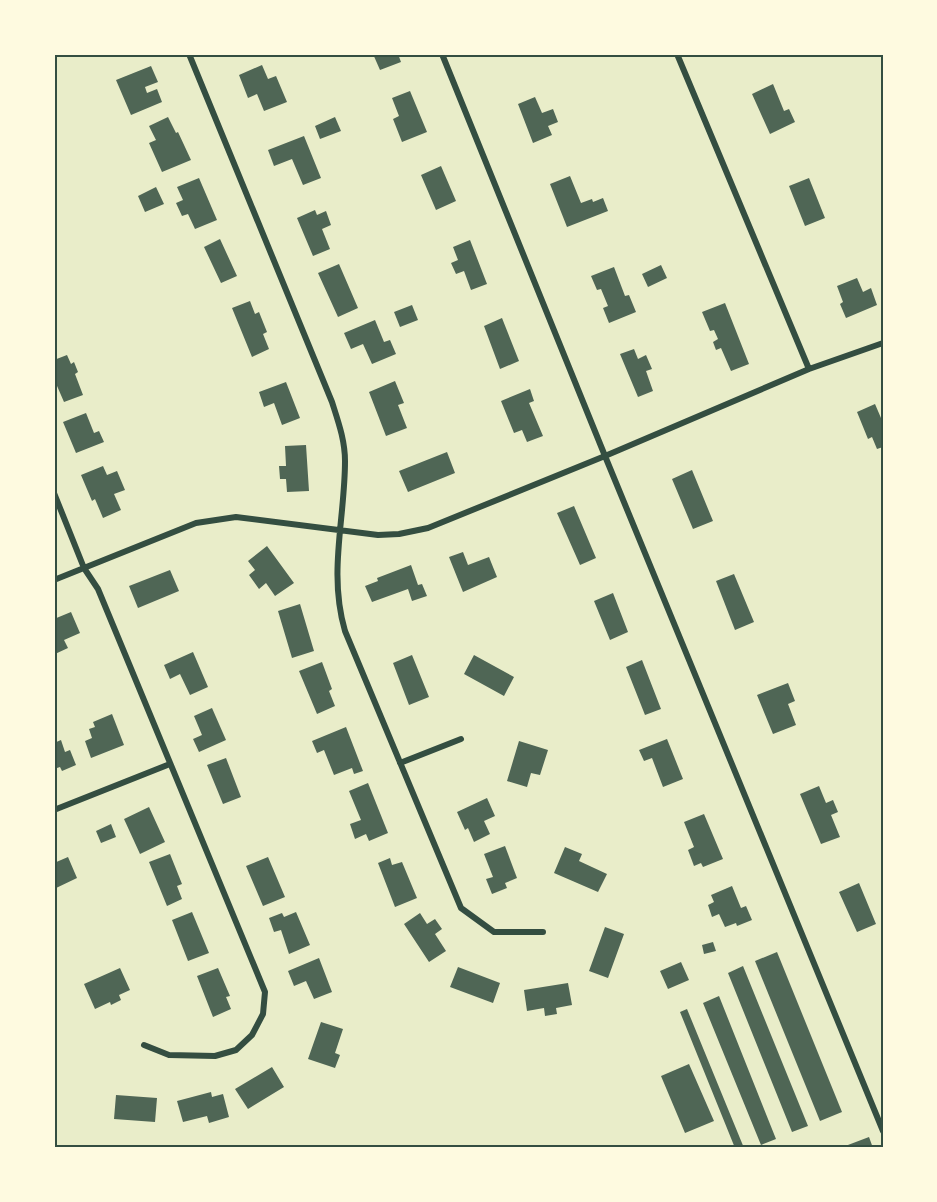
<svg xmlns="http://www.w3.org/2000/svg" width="937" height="1202" viewBox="0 0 937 1202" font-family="'Golos Text',sans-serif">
<rect width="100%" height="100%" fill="#e9edc9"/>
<path fill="#4f6655" d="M373,54H398L401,62L380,70Z
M262,65L268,79L276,76L287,102L264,111L257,94L248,98L239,75Z
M151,66L158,82L145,87L147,93L157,89L162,102L131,115L116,80Z
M773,84L784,111L789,109L795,122L770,134L752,94Z
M410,91L427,132L402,142L393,119L399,116L392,98Z
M535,97L542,113L553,109L558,122L548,126L552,135L533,143L518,104Z
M168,117L176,133L178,132L191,160L162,172L149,143L156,140L149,126Z
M335,117L341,131L320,139L315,126Z
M304,136L321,178L303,185L292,159L274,166L268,150Z
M441,166L456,201L436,210L421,175Z
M570,176L581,203L592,199L593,202L603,198L608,211L567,227L550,184Z
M199,178L217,220L195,229L188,214L182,216L176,203L183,200L177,187Z
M809,178L825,218L805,226L789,186Z
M156,187L164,204L145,212L138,196Z
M315,210L317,215L326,211L331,225L322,229L330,249L313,256L297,218Z
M220,239L237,276L221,283L204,247Z
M470,240L487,284L471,290L464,271L456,274L451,263L458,260L453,247Z
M339,264L358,308L338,317L318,273Z
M661,265L667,278L648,287L642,274Z
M614,267L625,296L629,295L636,312L609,323L603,308L608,306L601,289L597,290L591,276Z
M857,278L863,292L871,288L877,305L846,318L840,304L843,302L837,286Z
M250,301L255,314L259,312L267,332L263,334L269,349L252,357L232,308Z
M725,303L749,364L731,371L721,348L716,350L713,342L718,339L714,330L710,331L702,312Z
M412,305L418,320L400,327L394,312Z
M502,318L519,361L500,369L484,326Z
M375,320L384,342L390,340L396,354L372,364L363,344L351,349L344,333Z
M634,349L638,359L646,355L652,369L646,371L653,391L638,397L620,354Z
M67,355L71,364L74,362L78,372L75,374L83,395L64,402L54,379V360Z
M395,381L404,403L398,405L407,428L386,436L369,392Z
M286,382L300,418L282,425L274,403L264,407L259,392Z
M530,389L534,401L529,403L543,436L527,442L522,430L514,433L501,401Z
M875,404L881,418L883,417V447L877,449L872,437L868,439L857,412Z
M86,413L94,433L99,431L104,442L76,453L63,422Z
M306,445L309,491L287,492L286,479H280L279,466H286L285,446Z
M447,452L455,473L408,492L399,471Z
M103,466L107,475L117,471L125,490L114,494L121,510L103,518L95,499L92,501L81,475Z
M692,470L713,521L693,529L672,479Z
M574,506L596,558L580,565L557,513Z
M267,546L294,583L275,596L266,583L259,589L249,575L255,570L248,561Z
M463,552L468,565L489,557L497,577L463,592L449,557Z
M411,565L418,585L422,584L427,596L412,601L408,589L372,602L365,586L378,581L377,578Z
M170,570L179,591L138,608L129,586Z
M734,574L754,622L735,630L716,581Z
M613,593L628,632L610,640L594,601Z
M300,604L314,651L292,658L278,611Z
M71,612L80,633L64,640L68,648L55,654L54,619Z
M193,652L208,687L190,695L180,674L170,679L164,665Z
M412,655L429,697L409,705L393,663Z
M474,655L514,677L504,696L464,674Z
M642,660L661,709L645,715L626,667Z
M322,662L332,689L329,691L335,706L317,714L299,671Z
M788,683L795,701L788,704L796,725L773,734L757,695Z
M212,708L226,740L199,752L193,739L202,735L194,716Z
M112,714L124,745L91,758L85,741L92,738L89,729L95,727L93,722Z
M346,727L363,771L354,774L352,768L334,775L324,750L317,753L312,741Z
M667,739L683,779L663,787L652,758L644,761L639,750Z
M61,740L65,752L70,750L76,765L62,771L60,767L54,769V743Z
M519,741L548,750L540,775L531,773L527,787L507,781Z
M226,758L241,797L223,804L207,765Z
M368,783L388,833L369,841L366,834L355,839L350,824L361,820L349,791Z
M819,786L826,803L833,800L838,812L831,815L840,837L821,844L800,794Z
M487,798L495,816L484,821L490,834L474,842L468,828L465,830L457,812Z
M149,807L165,842L140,854L124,819Z
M704,814L723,859L703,867L701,863L694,866L688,850L694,847L684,822Z
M111,824L116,837L101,843L96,831Z
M505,846L517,878L505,883L507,888L492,894L486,879L493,877L484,854Z
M565,847L582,854L579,861L607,874L598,892L554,873Z
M170,854L182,884L177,886L182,899L167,906L149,862Z
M68,857L77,878L54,889V863Z
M268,857L285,897L263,906L246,866Z
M390,858L392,865L402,862L417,898L395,907L378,863Z
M859,883L876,924L857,932L839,892Z
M732,886L741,908L746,906L752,920L737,926L736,923L725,927L719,914L712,917L708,905L714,902L711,895Z
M192,912L209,953L188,961L172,920Z
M296,912L310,945L289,954L281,930L274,932L269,918L282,913L284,917Z
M420,913L427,924L435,919L442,929L435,934L446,951L429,962L404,924Z
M605,927L624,934L608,978L589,971Z
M713,942L716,951L704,954L702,945Z
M777,952L842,1112L820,1121L755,961Z
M319,958L332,992L314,999L306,981L294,986L288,971Z
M681,962L689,980L668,989L660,971Z
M743,966L808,1126L792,1132L728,973Z
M458,967L500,983L493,1003L450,987Z
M120,968L130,990L119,995L121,1000L111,1005L110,1002L95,1009L84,984Z
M218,968L230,996L226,997L231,1009L213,1017L197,976Z
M568,983L572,1005L556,1008L557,1014L545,1016L544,1008L527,1011L524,990Z
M719,996L776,1139L761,1145L703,1003Z
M687,1009L744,1148H735L680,1012Z
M321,1022L343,1029L335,1053L340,1055L335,1068L308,1059Z
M689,1064L714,1121L685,1133L661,1076Z
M272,1067L284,1087L248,1109L235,1089Z
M211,1092L212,1097L223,1094L229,1117L209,1123L207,1116L183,1122L177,1101Z
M116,1095L157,1098L155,1122L114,1119Z
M869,1137L873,1148H840Z"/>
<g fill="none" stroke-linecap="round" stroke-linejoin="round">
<path stroke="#344e41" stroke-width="6" d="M189,54L332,402C338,421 345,440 345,461C345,519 328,573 345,631L461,908L494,932H543
M442,54L605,456L883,1131
M677,54L809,369
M54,493L84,568L98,589L265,992L263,1014L252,1035L236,1050L215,1056L169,1055L144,1045
M54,580L196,523L236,517L378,535L399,534L428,528L605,456L809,369L883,343
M400,763L461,739
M54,810L170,764"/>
</g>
<rect width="937" height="1202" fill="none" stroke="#fefae0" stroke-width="111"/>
<rect x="56" y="56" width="826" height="1090" fill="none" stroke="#344e41" stroke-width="2"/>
</svg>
